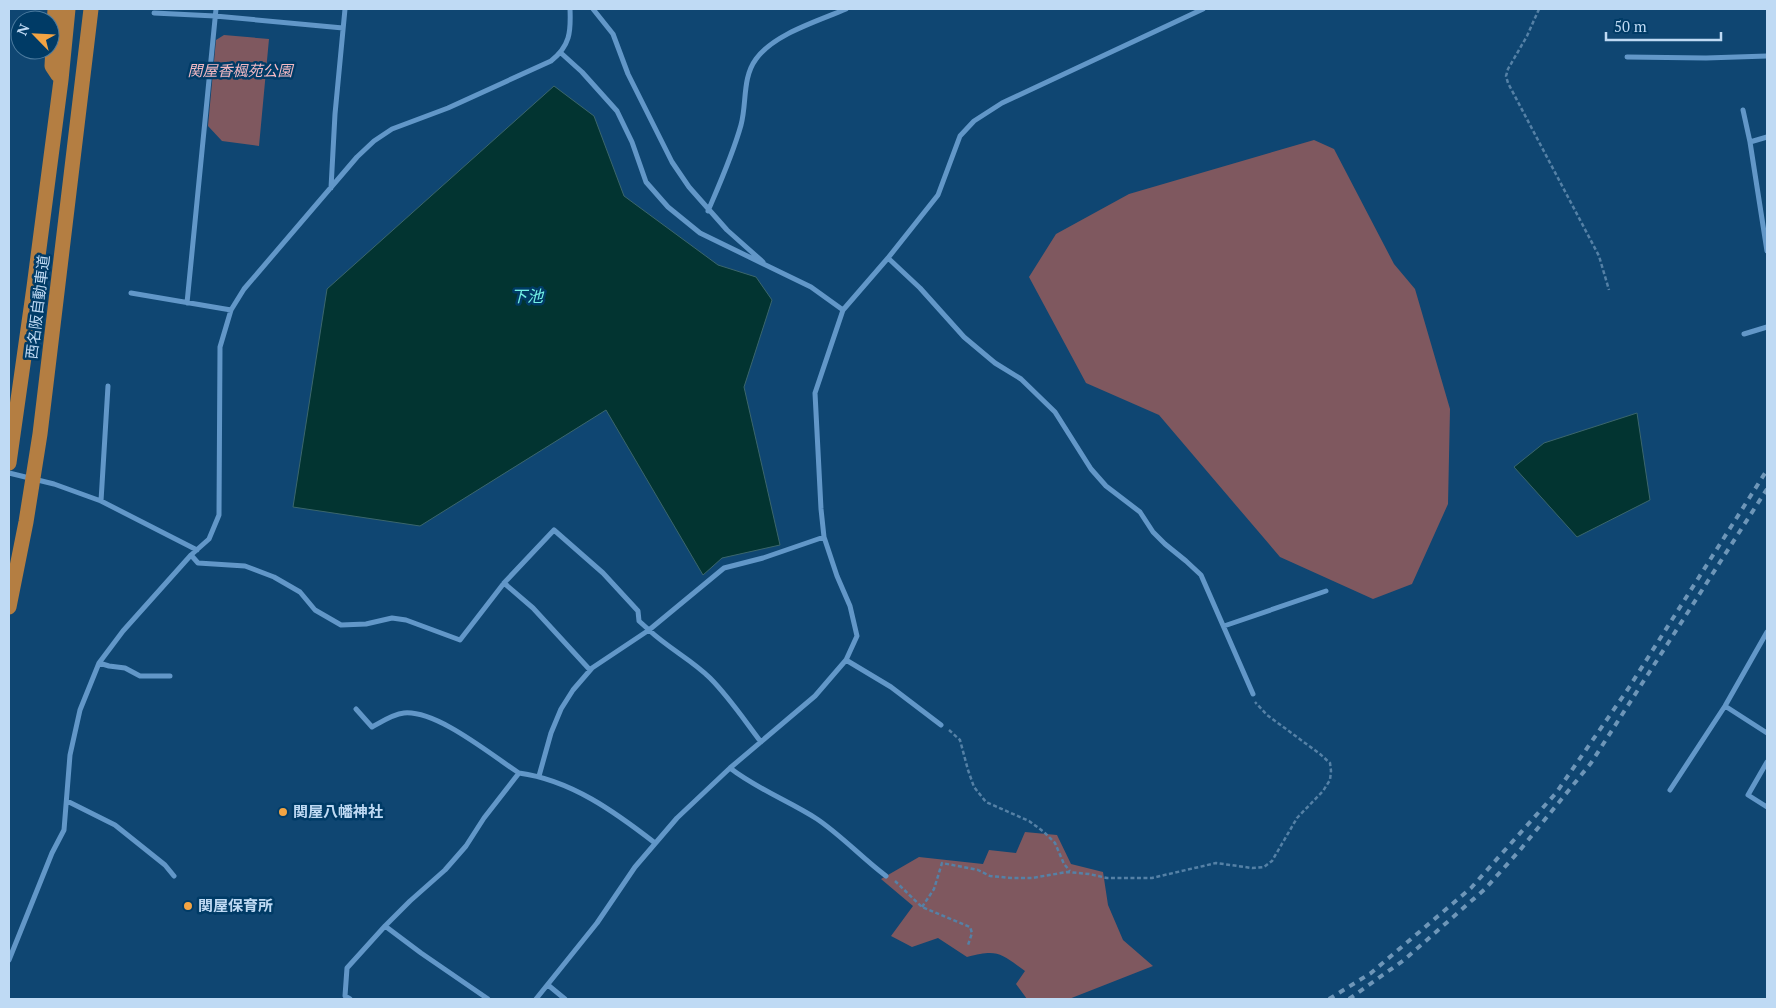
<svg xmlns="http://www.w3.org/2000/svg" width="1776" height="1008" viewBox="0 0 1776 1008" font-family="'PT Serif','Noto Sans JP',serif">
<rect width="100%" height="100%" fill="#0f4672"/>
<path fill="#7f585f" d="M224,35L269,39L259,146L222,141L208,126L216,40Z
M1314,140L1334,149L1394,264L1415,289L1450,409L1448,504L1412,584L1373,599L1280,557L1159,415L1086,383L1029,277L1056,234L1129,194Z
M1025,832L1057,835L1071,864L1103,872L1108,905L1123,940L1153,966L1069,999H1027L1016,984L1025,971C1000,953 998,949 967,957L938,938L912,947L891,936L913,906L881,879L919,857L983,864L989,850L1016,853Z"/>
<path fill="#023431" stroke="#3b666c" d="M554,86L594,116L624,196L718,265L756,277L772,300L744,387L780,545L722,558L703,575L606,410L420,526L293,507L327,289Z
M1637,413L1650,500L1577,537L1514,467L1544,443Z"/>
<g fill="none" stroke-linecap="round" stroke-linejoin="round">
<path stroke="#5581a6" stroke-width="2.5" stroke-dasharray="4 2.5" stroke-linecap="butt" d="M1539,9L1527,36L1508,69L1506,76L1508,83L1599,256L1609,290
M949,730L960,740L968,770L974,787L986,802L1029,821L1044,832L1055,843L1064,864L1070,871
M895,881L922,907L970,927L972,933L968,945
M922,907L934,889L942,863L978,870L990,876L1012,878H1032L1067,872L1089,874L1107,878H1152L1216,863L1252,868L1264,867L1272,861L1297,818L1323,791L1330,780L1331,771L1330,763L1320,754L1267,715L1255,702"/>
<path stroke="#6297c8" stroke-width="5" d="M593,9L613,34L628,74L672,162L689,187L727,230L763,262
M154,13L215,16L343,28
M561,53L582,72L617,111L632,142L646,182L668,207L700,233L811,287L843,310
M1627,57L1706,58L1767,56
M1743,110L1750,142
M1767,137L1750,142L1767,251
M331,188L335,114L345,9
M708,211C720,183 733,154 741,125C747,103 742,78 756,59C774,34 818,21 846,9
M888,258L920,288L964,337L995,363L1021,379L1055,412L1091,469L1106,486L1140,512L1153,532L1165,544L1186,561L1201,575L1253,694
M131,293L231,310
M187,303L216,9
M1744,334L1767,327
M9,473L54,484L101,501L197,550
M101,501L108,386
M191,555L198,563L245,566L274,577L300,592L315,610L341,625L366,624L392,618L406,620L460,640L504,583L554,530L603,573L638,611L639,621L649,630L724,568L763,558L824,537
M504,583L533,608L590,670
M1224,626L1326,591
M846,660L891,687L941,725
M99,663L109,666L125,668L140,676H170
M1725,706L1767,733
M356,709L372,727C381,722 393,714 404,713C437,710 491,755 519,773
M1767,762L1748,795L1767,807
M730,768C757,789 789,801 817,819C842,836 862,858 886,876
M539,776L551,733L561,709L573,690L592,668L649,630C668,648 692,660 710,678C729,697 745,721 761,742
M1670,790L1725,706L1767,632
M67,801L115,825L165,865L174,876
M9,960L52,853L64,830L70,755L80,710L99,663L123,631L191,555L209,539L219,515L220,347L231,310L244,289L357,157L374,141L392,129L448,108L551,61C570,46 571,32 570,9
M548,985L565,999
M350,999L345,996L347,968L385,926
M488,999L421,953L385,926L410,901L445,870L466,846L484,818L519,773C571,780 615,812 655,843
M536,999L597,923L635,867L677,818L730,768L815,696L846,660L857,636L850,606L837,576L824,537L821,509L815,393L843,310L888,258L938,195L960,136L974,121L1002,103L1203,9"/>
<path stroke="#b47e42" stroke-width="15" d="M55,9L52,66L58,75
M9,463L34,287L61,80L68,9
M9,607L26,522L40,434L91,9"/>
<path stroke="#6e96b8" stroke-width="4" stroke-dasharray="6 6" stroke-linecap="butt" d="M1329,999L1371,973L1471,888L1556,793L1628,689L1767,470
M1349,999L1404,960L1485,889L1520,850L1591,763L1767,489"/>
</g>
<g fill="#f3a443" stroke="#003b66" stroke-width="2">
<circle cx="283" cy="812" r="5"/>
<circle cx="188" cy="906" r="5"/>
</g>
<g text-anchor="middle" stroke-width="5" stroke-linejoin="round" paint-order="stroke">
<g font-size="15" font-style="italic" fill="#f3bac3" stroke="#003b66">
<text x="240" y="76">関屋香楓苑公園</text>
</g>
<g font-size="15" fill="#bfdaf4" stroke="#003b66">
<text transform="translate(38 307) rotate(-83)" y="5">西名阪自動車道</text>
</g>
<g font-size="15" font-weight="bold" fill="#bfdaf4" stroke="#003b66" text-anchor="start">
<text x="293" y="817">関屋八幡神社</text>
<text x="198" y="911">関屋保育所</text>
</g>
<g font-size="16" font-style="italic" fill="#72eee3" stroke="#003b66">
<text x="527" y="302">下池</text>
</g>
</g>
<rect width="1776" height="1008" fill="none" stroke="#bfdaf4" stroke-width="20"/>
<g transform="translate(35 35) rotate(294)"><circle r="24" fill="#003b66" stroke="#4c7b9f"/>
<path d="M0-4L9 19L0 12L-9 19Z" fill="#f3a443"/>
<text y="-8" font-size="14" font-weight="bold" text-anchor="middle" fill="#bfdaf4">N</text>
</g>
<path d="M1606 32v8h115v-8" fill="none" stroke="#bfdaf4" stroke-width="2.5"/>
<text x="1614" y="32" font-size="15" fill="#bfdaf4" stroke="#003b66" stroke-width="4" paint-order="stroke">50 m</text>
</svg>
